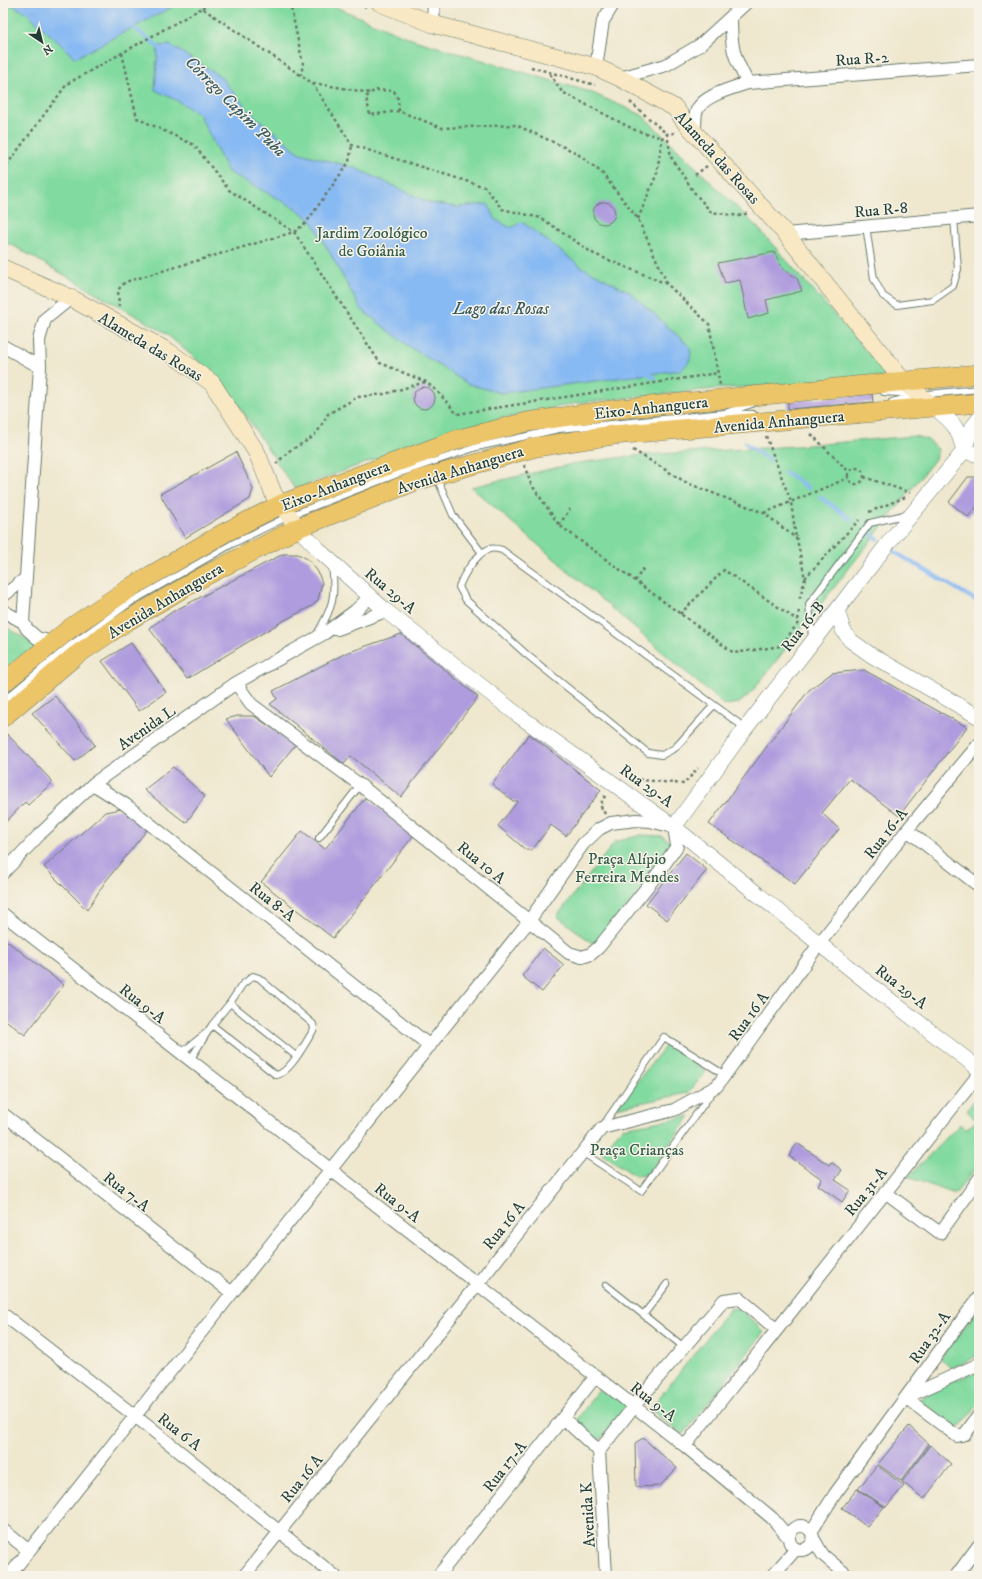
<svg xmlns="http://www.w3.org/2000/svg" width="982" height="1579" viewBox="0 0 982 1579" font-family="'IM FELL DW Pica',serif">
<rect width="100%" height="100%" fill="#f7f3e8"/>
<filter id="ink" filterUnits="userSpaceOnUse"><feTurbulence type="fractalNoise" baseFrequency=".025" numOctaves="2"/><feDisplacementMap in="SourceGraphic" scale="8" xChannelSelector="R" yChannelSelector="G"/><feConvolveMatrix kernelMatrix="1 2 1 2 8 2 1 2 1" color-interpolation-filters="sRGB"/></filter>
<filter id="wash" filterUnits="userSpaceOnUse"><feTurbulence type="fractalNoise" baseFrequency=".012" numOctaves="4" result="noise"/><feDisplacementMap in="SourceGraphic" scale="16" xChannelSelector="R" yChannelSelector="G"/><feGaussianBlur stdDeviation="0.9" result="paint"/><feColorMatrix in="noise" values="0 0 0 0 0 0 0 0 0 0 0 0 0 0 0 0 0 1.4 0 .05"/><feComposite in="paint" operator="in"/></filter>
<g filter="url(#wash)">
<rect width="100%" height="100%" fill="#efe8cf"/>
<path fill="#81da9f" stroke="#508c6a" d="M3,3H332L338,8L414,40L590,92L642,115L758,228L891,379L714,389L577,403L460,428L295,489L223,382L164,332L12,245L3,242Z
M915,436L928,440L938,449L935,459L751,693L739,703L724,705L471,487L577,463L641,455L797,446Z
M3,625L38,646L3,680Z
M641,835L662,836L676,846L596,946L557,916L615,842Z
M667,1044L706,1072L688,1093L616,1108Z
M979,1094V1164L955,1194L908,1177L960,1124L965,1130L976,1121L967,1110Z
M690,1116L647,1175L635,1176L600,1152L622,1128Z
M979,1307V1355L952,1368L940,1359Z
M739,1308L764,1332L683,1435L650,1409L730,1309Z
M979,1371V1403L958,1429L919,1401L935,1388Z
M601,1386L628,1406L599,1441L577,1420Z"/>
<path fill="#87b9f3" stroke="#537b94" d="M8,3H174L176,5L75,58L27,13Z
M170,45L220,76L251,113L300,153L355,168L430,203L457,207L488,204L496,220L511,228L522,222L582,267L630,292L690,347C692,359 690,362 681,370L501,393L468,384L407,345L361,309L312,221L297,209L228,172L199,114L174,99L155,90L158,46Z"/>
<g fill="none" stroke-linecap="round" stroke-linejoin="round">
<path stroke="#87b9f3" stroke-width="4" d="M133,27L161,49
M645,372L655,378
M745,443L770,461
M785,472L808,488
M820,497L851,519
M871,534L878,539
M893,551L979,602"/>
</g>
<g id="blocks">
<path fill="#af9cde" d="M593 213a11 11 0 1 1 22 0a11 11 0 1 1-22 0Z
M774,252L783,269L797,278L802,291L766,300L769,313L748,319L740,280L725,283L718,263Z
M413 398a11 11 0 1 1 22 0a11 11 0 1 1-22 0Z
M872,394L873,402L788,409V401Z
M236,452L253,489L250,499L185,538L160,494Z
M968,477H979V504L968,517L949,502Z
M283,554H298L309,560L318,572L322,583L318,600L312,606L281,622L187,679L149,628L172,612Z
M401,634L478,697L401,797L351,756L344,764L270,704L277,699L273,691L346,653Z
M131,643L166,692L139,711L102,661Z
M864,670L967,727L899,816L850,779L822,813L839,829L795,884L709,824L809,690L832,673Z
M55,696L95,745L75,761L32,713Z
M238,716H254L296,744L269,777L226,719Z
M7,734L53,782L28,805L25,802L3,825V738Z
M529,734L601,790L566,836L551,825L532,850H526L498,826L518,801H513L492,784Z
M173,767L205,796L186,823L144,790Z
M366,797L414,835L333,938L261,882L302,831L325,849Z
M121,809L147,830L105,882L87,910L44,867L105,812Z
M686,853L707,870L667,920L646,904Z
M3,938L64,985L25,1035L3,1018Z
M543,948L564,965L542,992L522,976Z
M797,1143L829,1165L831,1162L842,1170L835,1180L850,1190L842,1202L818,1185L822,1179L789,1156Z
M909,1426L929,1444L901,1481L878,1464Z
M643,1438L677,1468L660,1486L636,1487L635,1443Z
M930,1445L951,1464L924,1499L902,1482Z
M877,1465L904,1486L886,1507L858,1489Z
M857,1489L884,1507L867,1527L842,1508Z"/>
</g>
</g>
<g filter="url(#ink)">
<use href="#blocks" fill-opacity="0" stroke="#68796a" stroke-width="1"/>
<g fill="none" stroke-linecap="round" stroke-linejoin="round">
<defs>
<path id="service" d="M866,226L874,279L883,296L897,305L933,300L953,286L958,269L954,218
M884,392L911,394
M892,402L918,395L979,389
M752,404L725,413L753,414
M437,478L453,515L482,553
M317,634C333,607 336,597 332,566
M812,638L809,604L870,523L908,514
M3,701L68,647L131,602L232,544L289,516L400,473L477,447L559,429L725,413
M714,705L675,748L662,755L648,753L526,654L466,600L459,587C463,575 476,554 489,549C493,548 498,549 502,550L714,705L745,728
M319,838L360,785
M212,1025L230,1003
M181,1053L206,1033
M190,1060L212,1025L276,1075C289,1074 307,1041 314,1029L313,1024L259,978L253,976L242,985L230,1003L296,1056
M602,1127L664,1037L725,1075
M582,1152L641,1191L713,1091
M606,1285L685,1348
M644,1314L667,1284"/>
<path id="minor" d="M731,17C731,48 733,56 748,83
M433,24L434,3
M596,67L603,21L614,3
M620,78L666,65L700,45L746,3
M695,132C695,126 695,119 696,113C700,96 733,88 748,83L979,65
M786,234L979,216
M3,346L40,367L23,622
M40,367L39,340L45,319L71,298
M3,596L25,579
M3,611L23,622L27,629L37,638L52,642
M338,629L386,611
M93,784L126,805L430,1046
M907,830L979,886
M3,873L40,834L93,784L236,683L325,633L355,611L370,597
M3,914L685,1446L772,1518L789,1538
M3,1114L232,1293
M885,1192L940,1233L979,1179
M3,1314L135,1416L335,1576
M907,1397L979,1364
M906,1398L957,1436L965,1434L979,1415
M563,1418L599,1451L606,1576
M685,1446L979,1074
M599,1451L634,1406L724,1300L739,1298L776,1329
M789 1538a12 12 0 1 1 24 0a12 12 0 1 1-24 0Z
M3,1530L29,1551
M811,1532L835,1494L979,1297
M813,1538L823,1555L848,1576
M9,1576L232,1293L529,921L583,844L599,829L611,823L636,820L650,821L674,827L677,846L659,872L599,947L591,954L582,957L569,953L360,785L251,704L236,683
M244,1576L602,1128L674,1110L717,1086L819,944L907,830L979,744
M438,1576L596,1376
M772,1576L796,1549
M956,1576L979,1545"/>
<path id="tertiary" d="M935,408C954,423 958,427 964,451
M964,451L979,455
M298,528L323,554L386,611L518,715L674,827L873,987L979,1069
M837,610L843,630L850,640L871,655L979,717
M674,827L745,729L837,610L889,542L964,451L971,429L979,419"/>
<path id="secondary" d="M380,3L433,24L596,67L620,78L675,108L685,122L786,234L904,382L935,408
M3,268L71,298L169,352L212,383L257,453L274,495L298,528"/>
<path id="primary" d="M3,683L72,627L133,586L224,533L282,504L459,439L527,422L619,409L979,374
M3,717L75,656L127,621L197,580L298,528L418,480L536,447L613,435L979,403"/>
</defs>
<use href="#service" stroke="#68796a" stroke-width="8"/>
<use href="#minor" stroke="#68796a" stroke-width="14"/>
<use href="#tertiary" stroke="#68796a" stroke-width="16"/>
<use href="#secondary" stroke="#68796a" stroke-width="18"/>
<use href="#primary" stroke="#68796a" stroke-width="20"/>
<path stroke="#68796a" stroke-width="2.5" stroke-dasharray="3 3" stroke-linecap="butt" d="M290,3L303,64L301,75
M358,3L366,7
M202,8L210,3
M122,53L137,118L194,145L229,190L294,232L380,363L426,382L438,392L457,414L718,373
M531,67L595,85
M550,74L562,92L635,130L662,138
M313,83L371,93
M630,102L667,134L671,157L694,192L711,212L739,216L748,213
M399,111L398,99L394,91L375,90L366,97L370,115L399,111L442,128L516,125L575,152L602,173L638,219L667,283
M3,170L67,84L202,8L312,83L352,145L485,187L502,209L541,218L594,254L667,284L709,324L720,385
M695,175L707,166
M638,219L657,173L662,138L667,134L675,133
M119,307L118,290L125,282L294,232L306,223L349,162L352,145
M811,434L849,472
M766,436L791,502L796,538
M633,450L687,483L764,513L797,539L805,579L799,601
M276,464L289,451L310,439L318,431L328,414L358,397L385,394L425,382
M524,465L531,484L559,525L734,653L781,646L798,623L799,608
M848 476a8 8 0 1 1 16 0a8 8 0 1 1-16 0Z
M864,477L911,493
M869,512L908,496
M764,513L848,478
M559,525L570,509
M805,578L859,520
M635,581L645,566
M680,614L724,570L797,620
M633,779L684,784L698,768
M605,814L600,805L606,794"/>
<use href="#service" stroke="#fff" stroke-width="6"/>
<use href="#minor" stroke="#fff" stroke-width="12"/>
<use href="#tertiary" stroke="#fff" stroke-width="15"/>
<use href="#secondary" stroke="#f8e8c3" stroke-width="17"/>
<use href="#primary" stroke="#edc569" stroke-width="19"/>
</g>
</g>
<g text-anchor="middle" stroke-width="3" stroke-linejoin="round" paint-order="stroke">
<g font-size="16" fill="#1f3d34" stroke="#f7f3e8">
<text transform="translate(862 58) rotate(-4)" y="6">Rua R-2</text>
<text transform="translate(718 157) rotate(48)" y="6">Alameda das Rosas</text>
<text transform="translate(881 209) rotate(-5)" y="6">Rua R-8</text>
<text transform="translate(151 346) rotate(31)" y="6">Alameda das Rosas</text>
<text transform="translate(651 407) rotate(-6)" y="6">Eixo-Anhanguera</text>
<text transform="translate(779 421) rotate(-5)" y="6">Avenida Anhanguera</text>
<text transform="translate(460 469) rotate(-17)" y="6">Avenida Anhanguera</text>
<text transform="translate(335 485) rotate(-21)" y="6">Eixo-Anhanguera</text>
<text transform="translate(391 590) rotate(40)" y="6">Rua 29-A</text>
<text transform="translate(165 600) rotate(-31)" y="6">Avenida Anhanguera</text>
<text transform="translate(802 626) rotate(-52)" y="6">Rua 16-B</text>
<text transform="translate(146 727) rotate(-35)" y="6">Avenida L</text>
<text transform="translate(647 785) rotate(36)" y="6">Rua 29-A</text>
<text transform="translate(885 833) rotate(-52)" y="6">Rua 16-A</text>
<text transform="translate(482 862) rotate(39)" y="6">Rua 10 A</text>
<text transform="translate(273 901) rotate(38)" y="6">Rua 8-A</text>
<text transform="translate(902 986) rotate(38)" y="6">Rua 29-A</text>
<text transform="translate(143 1003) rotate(38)" y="6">Rua 9-A</text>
<text transform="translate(748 1016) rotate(-54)" y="6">Rua 16 A</text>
<text transform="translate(127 1191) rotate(38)" y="6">Rua 7-A</text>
<text transform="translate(865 1191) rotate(-51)" y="6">Rua 31-A</text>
<text transform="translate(398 1202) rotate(38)" y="6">Rua 9-A</text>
<text transform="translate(503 1225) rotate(-51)" y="6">Rua 16 A</text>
<text transform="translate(929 1337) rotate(-55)" y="6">Rua 32-A</text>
<text transform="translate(654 1401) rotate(38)" y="6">Rua 9-A</text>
<text transform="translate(180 1431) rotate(38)" y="6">Rua 6 A</text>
<text transform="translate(504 1466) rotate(-52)" y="6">Rua 17-A</text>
<text transform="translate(301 1478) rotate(-51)" y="6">Rua 16 A</text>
<text transform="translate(587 1515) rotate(-93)" y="6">Avenida K</text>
</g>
<g font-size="16" fill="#335c49" stroke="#f7f3e8">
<text x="372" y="238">Jardim Zoológico<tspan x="372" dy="18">de Goiânia</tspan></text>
<text x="627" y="864">Praça Alípio<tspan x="627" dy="18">Ferreira Mendes</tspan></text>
<text x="637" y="1155">Praça Crianças</text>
</g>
<g font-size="17" font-style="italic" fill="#395c64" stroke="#f7f3e8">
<text transform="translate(236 106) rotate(45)" y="6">Córrego Capim Puba</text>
<text x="501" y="314">Lago das Rosas</text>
</g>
</g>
<rect width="982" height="1579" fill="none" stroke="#f7f3e8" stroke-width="16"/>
<g transform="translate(42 42) rotate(145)" stroke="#f7f3e8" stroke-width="3" paint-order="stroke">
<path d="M0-3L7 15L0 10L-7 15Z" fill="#1f3d34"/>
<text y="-6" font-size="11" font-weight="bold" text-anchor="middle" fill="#1f3d34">N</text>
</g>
</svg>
